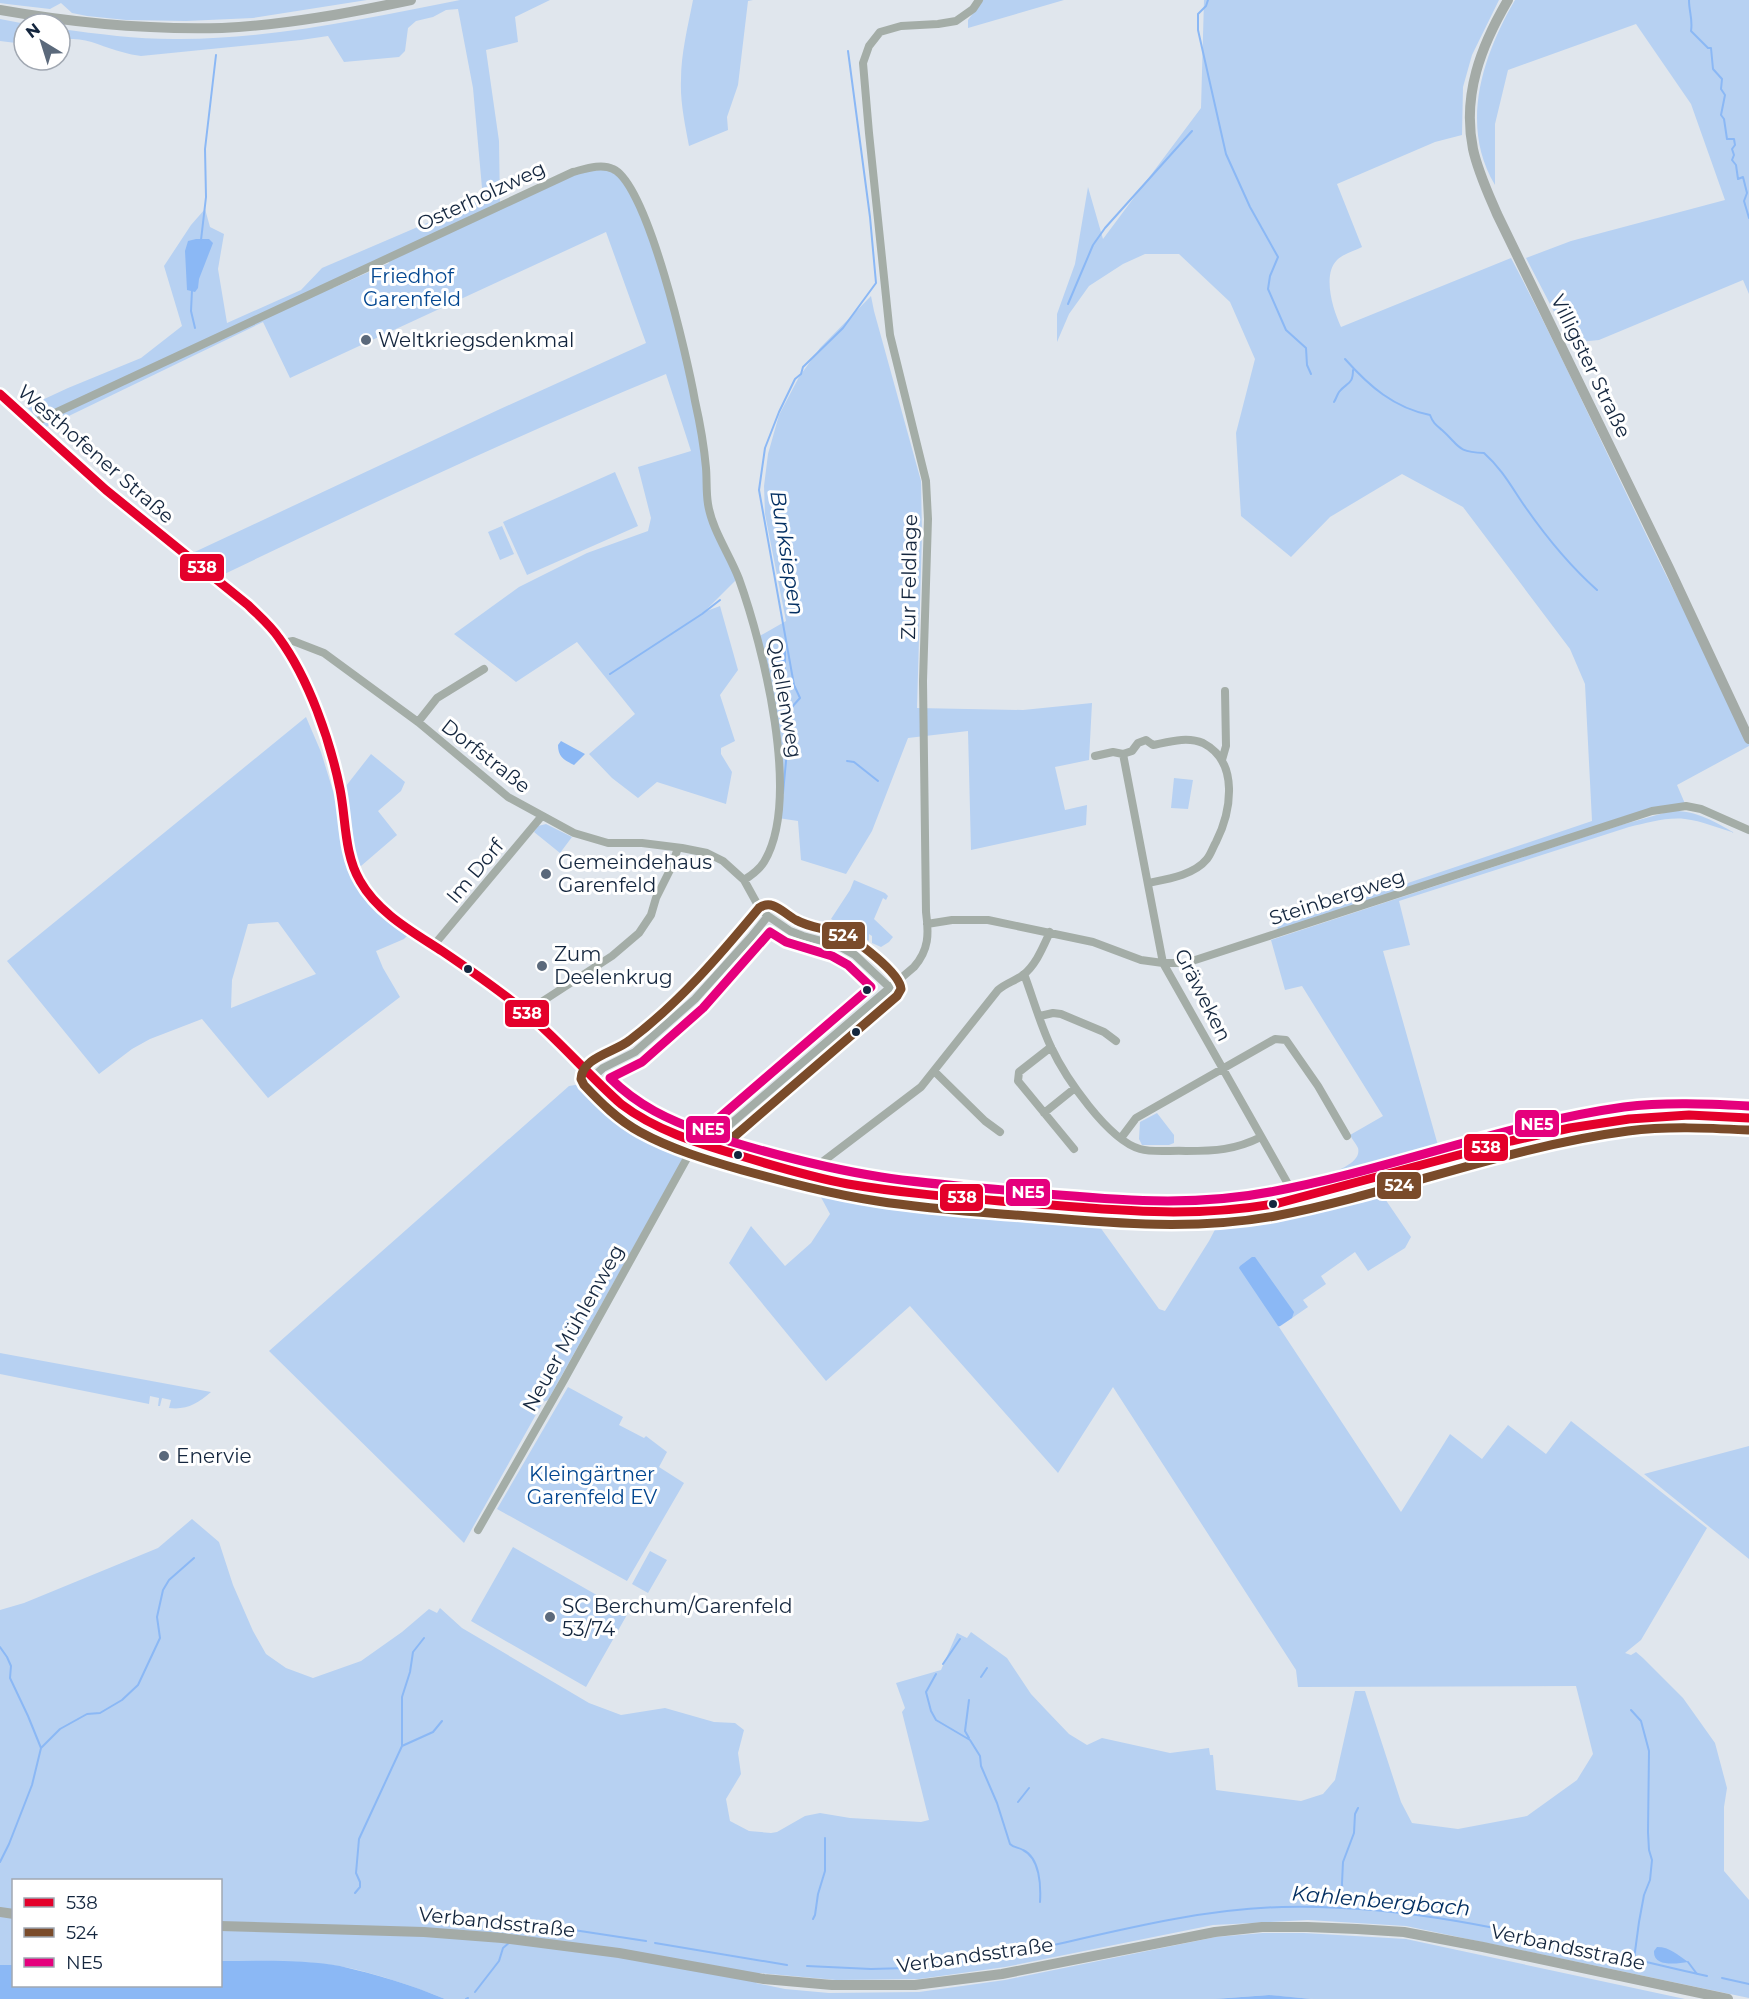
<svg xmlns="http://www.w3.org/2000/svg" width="1749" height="1999" viewBox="0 0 1749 1999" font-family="Montserrat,sans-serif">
<rect width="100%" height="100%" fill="#e0e6ed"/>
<path fill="#b7d1f2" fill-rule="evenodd" d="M0,0H367L253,18L186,21L126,20L87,16L72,13L61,3L50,9L7,4L0,3Z
M460,0H550L515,17L518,42L486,50L499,141L500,205L573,172L613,169L624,179L659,256L696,401L708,505L739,577L704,612L720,606L738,670L720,695L735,741L721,748V754L732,772L726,804L657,782L638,798L612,778L589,754L635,714L577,642L516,682L454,634L519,587L587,553L648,531L651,518L638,467L691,451L666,374C513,437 364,507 214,579L186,556L498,410L646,343L606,232L290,378L263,322L46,427L27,407L68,388L141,358L182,326L164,266L191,225L205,209L210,227L224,234L218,269L227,323L301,290L322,268L483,199L473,88L458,9L446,10L433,17L416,21L408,28L405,51L399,57L344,62L328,36L301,40L141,56C135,55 128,54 122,52C101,47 82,34 60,41V29C98,34 136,39 174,39C268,40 368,18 460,0ZM387,258L389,263L333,288L331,284Z
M693,0H753L748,1L738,85L727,117L728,130L689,146C685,124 680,102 681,80C681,53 688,26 693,0Z
M983,0H1064L968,28V20Z
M1204,0H1499L1472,55L1463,87L1462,135L1435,142L1337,184L1362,247C1354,251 1343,254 1337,260C1322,275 1333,310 1341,327L1511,258C1566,362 1614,471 1667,577C1694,631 1724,684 1749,739V746L1677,785L1686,806L1671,805L1278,931L1277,924L1295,921L1592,821L1585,684L1570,649L1463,507L1402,474L1330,517L1291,557L1241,516L1236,433L1255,359L1230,302L1179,254H1145L1123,264L1089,286L1069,314L1057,342V314L1075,264L1088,187L1103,239L1201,108Z
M1515,0H1749V294L1743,280L1599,340L1579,342L1574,350L1526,258L1571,241L1725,200L1691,104L1636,24L1508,70L1495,124V185C1459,125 1483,55 1515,0Z
M0,19L26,24H24V44L0,41Z
M871,296L874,311L921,481L922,534L917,708L1023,710L1092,703L1089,760L1055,767L1065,810L1087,805L1086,825L971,850L968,731L908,738L872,831L846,874L801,860L798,821L778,818L781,770L758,637L786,621L765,514L764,486L768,454L779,415L799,377L820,348Z
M615,472L638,526L527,575L503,522Z
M502,526L514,554L500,560L488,532Z
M306,717L321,752L333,791L346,786L371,754L405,782L401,791L378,811L397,835L354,872L360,884L412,931L404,939L376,951L383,968L400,997L268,1098L202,1019L150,1039L132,1049L99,1074L7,961ZM278,922L316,974L231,1008L232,980L248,924Z
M1174,778L1193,780L1188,809L1171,808Z
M1671,811C1696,810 1713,821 1735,833C1718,828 1702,821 1685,819C1666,817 1647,823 1629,827L1399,901L1410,945L1383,951L1441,1156L1308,1192L1303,1191L1302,1189L1326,1181L1325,1176C1335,1171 1362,1163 1358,1148C1356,1144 1352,1139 1350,1135L1383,1116L1302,986L1285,990L1271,940L1621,825Z
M546,824L572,837L560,853L534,832L538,826Z
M854,880L885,893L888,896L886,900L883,898L874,919L893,937L889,942L881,947L872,943V936L869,934V941L831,919L850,890Z
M575,1085H592L617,1110L639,1125L688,1145L689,1148L548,1400L543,1402L464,1543L269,1351L569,1086Z
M1157,1113L1174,1135V1143L1169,1145H1142L1139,1139L1140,1122Z
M1712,1123L1749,1125V1130L1692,1129L1625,1131L1551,1145L1387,1187L1385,1193L1383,1185L1385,1183C1450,1167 1514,1145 1580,1133C1624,1126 1667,1124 1712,1123Z
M809,1175L862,1186L1087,1209L1159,1309L1165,1311L1209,1241L1220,1220L1224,1218L1256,1216L1285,1212L1366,1188L1372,1187L1378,1194L1381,1193L1411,1237L1405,1248L1368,1271L1355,1252L1321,1276L1326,1284L1303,1300L1308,1307L1279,1327L1401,1512L1450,1434L1482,1459L1508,1425L1546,1454L1571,1421L1707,1528L1641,1640L1625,1653L1631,1655L1636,1652L1643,1658L1683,1698L1715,1743L1727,1788L1724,1807V1871L1749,1900V1998L1406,1926L1308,1920L1213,1925L1005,1967L919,1979L836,1980L760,1973L756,1983L785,1989L829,1993L919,1992L1005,1980L1216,1937L1263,1933H1304L1406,1939L1685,1999H1313L1268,1995L1214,1999H445C416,1987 369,1971 338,1966C307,1961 275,1961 244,1961L243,1999H0V1610L24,1603L158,1548L192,1519L219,1542L233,1585L253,1631L266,1654L286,1668L313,1678L361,1661L402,1632L429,1609L437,1613L440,1608L462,1628L589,1703L621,1715L665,1708L714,1722L735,1723L744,1730L738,1753L741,1774L726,1799L730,1821L749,1831L771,1833L777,1832L805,1816L820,1813L850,1818L921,1822L929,1820L902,1712L905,1708L896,1683L941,1670L957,1633L967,1638L971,1632L1007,1658L1031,1694L1047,1711L1069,1734L1087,1745L1102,1738L1170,1753L1209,1748L1210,1755H1213L1216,1790L1301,1801L1323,1794L1335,1780L1355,1691H1365L1401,1802L1412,1823L1458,1829L1527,1816L1577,1780L1593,1754L1576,1686L1298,1687L1296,1670L1113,1387L1058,1473L910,1306L826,1381L729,1263L751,1226L785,1266L811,1243L830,1214ZM14,1880H220V1986H14Z
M0,1353L211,1392C197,1404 187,1410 169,1408L171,1400L162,1398L160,1406H158L159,1398L150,1396L149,1404L0,1374Z
M568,1387L623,1417L619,1425L644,1438L646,1436L667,1452L659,1467L684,1483L627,1581L497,1509Z
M1749,1446V1559L1644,1474Z
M513,1547L628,1613L586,1687L471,1621Z
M650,1551L667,1560L648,1593L632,1584Z"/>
<path fill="#8bb8f5" d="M196,239H209L213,243L199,279L198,288L195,292L187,290L185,251L188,241Z
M786,651V694L778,696L771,655Z
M561,741L585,754L574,765C564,760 558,757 558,745Z
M1252,1257H1255L1294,1312L1292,1318L1280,1326H1278L1239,1268L1240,1266Z
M1657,1947C1670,1947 1678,1955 1688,1962C1676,1964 1653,1967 1654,1951Z
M221,1961C260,1961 301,1959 340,1966C375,1974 412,1985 445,1999H0V1965H13L14,1986H220Z
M1269,1995L1312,1999H1214Z"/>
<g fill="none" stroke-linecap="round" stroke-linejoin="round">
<path stroke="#8bb8f5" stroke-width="2" d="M1208,0L1206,6L1198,14V30L1226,154L1250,207L1278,257L1270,276L1268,289L1286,330L1306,348L1307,365L1311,374
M1689,0C1689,12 1693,19 1691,31L1708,48H1711L1713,69L1722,79L1721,89L1725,95L1721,115L1724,119L1727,139H1734L1735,145L1732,149L1734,155L1732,160L1736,165L1738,179L1743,177L1747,193L1744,201L1749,218
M201,240L206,197L205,149L216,55
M192,290L191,311L195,328
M1068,304L1093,245L1105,228L1192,131
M1345,359C1369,386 1394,408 1430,415C1433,423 1436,425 1442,430C1460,446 1456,452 1484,453C1503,470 1512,488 1526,508C1547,538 1570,566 1597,590
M1334,402C1336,399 1337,395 1339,392C1347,382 1353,385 1353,370
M610,674L702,614L720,600
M847,761L854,762L878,781
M783,793L791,708L800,698L794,685L759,490L765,448L779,412L795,379L801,374L803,367L843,328L876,283L870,217L848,51
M0,1647L7,1657L11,1666L10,1678L28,1716L41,1748
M943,1664L960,1639
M936,1674L926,1692L931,1711L936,1720L970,1740L980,1756L981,1766L997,1803L1010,1844C1014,1848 1018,1847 1023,1850C1040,1858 1041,1886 1040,1902
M981,1677L987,1668
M1631,1710L1641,1721L1649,1751L1648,1832L1649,1850L1652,1860L1650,1880L1644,1895L1639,1922L1634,1959
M969,1738L965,1731L969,1700
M402,1746L433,1732L442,1721
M1018,1802L1029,1788
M0,1862L9,1844L32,1785L41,1748L60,1729L87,1714L100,1713L122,1700L138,1685L160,1638L157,1617L163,1590L169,1580L194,1558
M355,1893L360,1887V1882L356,1873L359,1839L402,1746V1697L410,1672L413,1652L424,1638
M1343,1907L1342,1883L1343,1862L1354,1833L1355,1814L1358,1808
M813,1919L815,1915L818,1894L825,1871V1838
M516,1936L526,1927L534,1924L646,1941
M655,1943L787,1965
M1014,1954C1101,1935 1194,1909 1282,1907C1427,1903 1568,1945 1707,1976
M1688,1962L1697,1974
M807,1966L871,1969L908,1968L994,1958
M1722,1978L1749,1984
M475,1992L499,1961L503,1948L510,1942
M466,1999L468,1998"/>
<path stroke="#a4ada7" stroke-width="8" d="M34,425L40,420L573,172C585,169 601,163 613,169C648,184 688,361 695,401C700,423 704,446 706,468C707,480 706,492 708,504C712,530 730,555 739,579C763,646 802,799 764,862C759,870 752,875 744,880
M283,643L293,641L324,653L418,722L508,797L574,833L608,843H642L682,848L707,853L723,861L744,880L760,909L768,916L790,931L803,936L837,945L855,955L889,987
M418,722L437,698L484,669
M1123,754L1163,963L1288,1184L1292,1200
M1095,756L1113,752L1123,754L1132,751L1138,743L1146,740L1153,745C1168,742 1187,736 1203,743C1240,762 1231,812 1216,842C1213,847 1211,854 1207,859C1194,875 1168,879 1148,883
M1222,760L1226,746L1225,691
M927,924L952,920H988L1093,942L1141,960L1163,963H1186L1652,811L1686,806L1701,809L1749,830
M434,945L541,817
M1024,974C1033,998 1040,1024 1051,1047C1065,1077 1108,1140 1140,1149C1154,1153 1172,1150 1186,1151C1215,1151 1235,1150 1261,1137
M526,1012L612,956L639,933L651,915L656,898L671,868L678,848
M1040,1016L1053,1013L1061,1014L1104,1032L1116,1041
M1051,1047L1019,1072L1018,1081L1074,1149
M934,1071L985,1121L1000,1132
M593,1077L603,1068L635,1052L695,999L751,937L768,916
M1044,1113L1075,1088
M1121,1138L1136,1118L1275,1039L1286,1040L1318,1086L1347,1136
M710,1147L719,1134L914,967C929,950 929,934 926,912L923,681L928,519L926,481L890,335L869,133L863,63L869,46L880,32L901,26L938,24L956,21L973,9L979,0
M809,1175L817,1166L921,1087L998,990C1006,983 1015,981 1023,975C1036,965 1043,947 1050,932
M478,1530L564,1380L696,1142"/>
<path stroke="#a4ada7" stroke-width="9" d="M0,394C22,411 39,432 60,450C121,504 184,555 248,605C254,611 262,617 268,624C300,658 330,743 340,789C349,833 343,872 379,906C394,920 413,931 430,943C463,965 496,987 526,1012C546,1030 566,1049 585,1069C604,1088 622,1109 647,1121C676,1136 709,1147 740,1156C781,1168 821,1180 863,1186C917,1195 971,1199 1026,1203C1109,1211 1196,1221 1279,1203C1434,1169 1587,1101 1749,1118"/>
<path stroke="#a4aba7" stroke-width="10" d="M1508,0C1481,46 1462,95 1473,149C1478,172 1488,193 1497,214L1669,568L1749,739
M0,10C74,23 147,30 222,28C285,25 349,13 411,0
M0,1912L14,1914
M220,1926L424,1932L502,1938L619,1953L764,1979L832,1985H915L1002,1974L1215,1932L1262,1927H1307L1357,1929L1404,1932L1483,1947L1728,1999"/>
<defs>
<path id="bus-1" d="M0,394L106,490L248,605C259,616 270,625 279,638C309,679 330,740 340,789C346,819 344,854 360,881C378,913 413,932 442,951C470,970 498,989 523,1010C558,1039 587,1074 621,1104C655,1130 697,1143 738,1155C774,1166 811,1177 848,1184C907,1194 966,1198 1025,1203C1113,1210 1191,1219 1279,1203L1511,1141L1570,1128L1629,1119L1689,1115L1749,1118"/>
<path id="bus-2" d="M729,1141L897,996L901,989C900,973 856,939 841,934C826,928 810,928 796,920C784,914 773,898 759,908C720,955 679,1003 630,1040C616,1052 582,1057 581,1079L584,1085C601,1103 618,1120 640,1132C671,1149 707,1160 742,1170C786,1182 831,1194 877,1201C927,1209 977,1212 1028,1216C1110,1223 1193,1231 1275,1216C1394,1193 1507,1147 1628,1131C1668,1126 1708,1128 1748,1130"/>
<path id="bus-3" d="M770,932L786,942L832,956L848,965L871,987L711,1125L705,1133C669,1120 638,1106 610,1078L642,1062L703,1008Z
M729,1141C779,1156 830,1169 881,1177C933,1185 985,1188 1037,1193C1114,1200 1193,1207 1270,1192C1390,1170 1503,1124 1624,1107C1666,1102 1707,1104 1749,1106"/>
</defs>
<use href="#bus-1" stroke="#fff" stroke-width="14"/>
<use href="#bus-2" stroke="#fff" stroke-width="14"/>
<use href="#bus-3" stroke="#fff" stroke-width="14"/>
<use href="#bus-1" stroke="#e4002b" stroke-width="9"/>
<use href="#bus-2" stroke="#7a4b2a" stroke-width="9"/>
<use href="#bus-3" stroke="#e5007d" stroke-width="9"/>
</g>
<g fill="#5b697b" stroke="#fff" stroke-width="2">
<circle cx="366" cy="340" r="6"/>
<circle cx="546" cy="874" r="6"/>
<circle cx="542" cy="966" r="6"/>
<circle cx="164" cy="1456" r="6"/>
<circle cx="550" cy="1617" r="6"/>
</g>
<g fill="#14263e" stroke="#fff" stroke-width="2">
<circle cx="468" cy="969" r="5"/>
<circle cx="867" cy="990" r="5"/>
<circle cx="856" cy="1032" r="5"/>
<circle cx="738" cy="1155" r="5"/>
<circle cx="1273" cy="1204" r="5"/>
</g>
<g text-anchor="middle" stroke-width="6" stroke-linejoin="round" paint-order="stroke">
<g font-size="20" fill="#14263e" stroke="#fff">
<text transform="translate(481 196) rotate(-25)" y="7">Osterholzweg</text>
<text transform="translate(1591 366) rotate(64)" y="7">Villigster Straße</text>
<text transform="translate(96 454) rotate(41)" y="7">Westhofener Straße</text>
<text transform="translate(909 577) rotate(-89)" y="7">Zur Feldlage</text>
<text transform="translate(785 698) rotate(80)" y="7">Quellenweg</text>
<text transform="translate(486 756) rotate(38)" y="7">Dorfstraße</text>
<text transform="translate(475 871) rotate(-50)" y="7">Im Dorf</text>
<text transform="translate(1337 897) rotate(-18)" y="7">Steinbergweg</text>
<text transform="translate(1203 995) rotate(63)" y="7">Gräweken</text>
<text transform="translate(573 1328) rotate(-61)" y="7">Neuer Mühlenweg</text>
<text transform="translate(497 1922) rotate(6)" y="7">Verbandsstraße</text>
<text transform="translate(1568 1947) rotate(12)" y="7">Verbandsstraße</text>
<text transform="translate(975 1955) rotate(-8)" y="7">Verbandsstraße</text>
</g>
<g font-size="20" fill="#024690" stroke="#fff">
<text x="412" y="283">Friedhof<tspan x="412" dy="23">Garenfeld</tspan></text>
<text x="592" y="1481">Kleingärtner<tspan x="592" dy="23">Garenfeld EV</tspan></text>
</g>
<g font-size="20" fill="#14263e" stroke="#fff" text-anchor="start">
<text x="378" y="347">Weltkriegsdenkmal</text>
<text x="558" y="869">Gemeindehaus<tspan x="558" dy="23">Garenfeld</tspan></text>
<text x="554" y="961">Zum<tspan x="554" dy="23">Deelenkrug</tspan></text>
<text x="176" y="1463">Enervie</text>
<text x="562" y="1613">SC Berchum/Garenfeld<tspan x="562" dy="23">53/74</tspan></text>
</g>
<g font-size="21" font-style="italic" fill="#043063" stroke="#fff">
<text transform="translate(787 553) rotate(81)" y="7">Bunksiepen</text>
<text transform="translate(1381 1901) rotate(5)" y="7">Kahlenbergbach</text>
</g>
</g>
<g stroke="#fff" stroke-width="2">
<rect x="179" y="553" width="46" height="29" rx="6" fill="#e4002b"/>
<rect x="821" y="921" width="45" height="29" rx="6" fill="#7a4b2a"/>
<rect x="504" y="999" width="46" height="29" rx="6" fill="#e4002b"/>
<rect x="1514" y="1109" width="46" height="29" rx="6" fill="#e5007d"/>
<rect x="685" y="1115" width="46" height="29" rx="6" fill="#e5007d"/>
<rect x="1463" y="1133" width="46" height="29" rx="6" fill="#e4002b"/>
<rect x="1376" y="1171" width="46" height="29" rx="6" fill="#7a4b2a"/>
<rect x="1005" y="1178" width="46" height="29" rx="6" fill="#e5007d"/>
<rect x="939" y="1183" width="45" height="29" rx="6" fill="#e4002b"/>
</g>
<g font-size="16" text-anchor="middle" font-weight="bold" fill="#fff">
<text x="202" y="573">538</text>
<text x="843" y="941">524</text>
<text x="527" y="1019">538</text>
<text x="1537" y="1130">NE5</text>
<text x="708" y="1135">NE5</text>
<text x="1486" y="1153">538</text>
<text x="1399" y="1191">524</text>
<text x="1028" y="1198">NE5</text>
<text x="962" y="1203">538</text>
</g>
<rect x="12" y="1879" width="210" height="108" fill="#ffffff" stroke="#a1a8b2" stroke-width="1.5"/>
<rect x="24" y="1898" width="30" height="9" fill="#e4002b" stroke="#a1a8b2" stroke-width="1.5"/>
<text x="66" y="1909" font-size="18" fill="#14263e">538</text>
<rect x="24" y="1928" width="30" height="9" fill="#7a4b2a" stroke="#a1a8b2" stroke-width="1.5"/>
<text x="66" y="1939" font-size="18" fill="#14263e">524</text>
<rect x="24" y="1958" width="30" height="9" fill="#e5007d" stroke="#a1a8b2" stroke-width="1.5"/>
<text x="66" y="1969" font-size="18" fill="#14263e">NE5</text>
<g transform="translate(42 42) rotate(322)"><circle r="28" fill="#ffffff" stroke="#a1a8b2" stroke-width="1.5"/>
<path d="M0-4.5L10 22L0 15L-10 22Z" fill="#5b697b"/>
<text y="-9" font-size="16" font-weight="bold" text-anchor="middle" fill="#14263e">N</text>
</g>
</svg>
